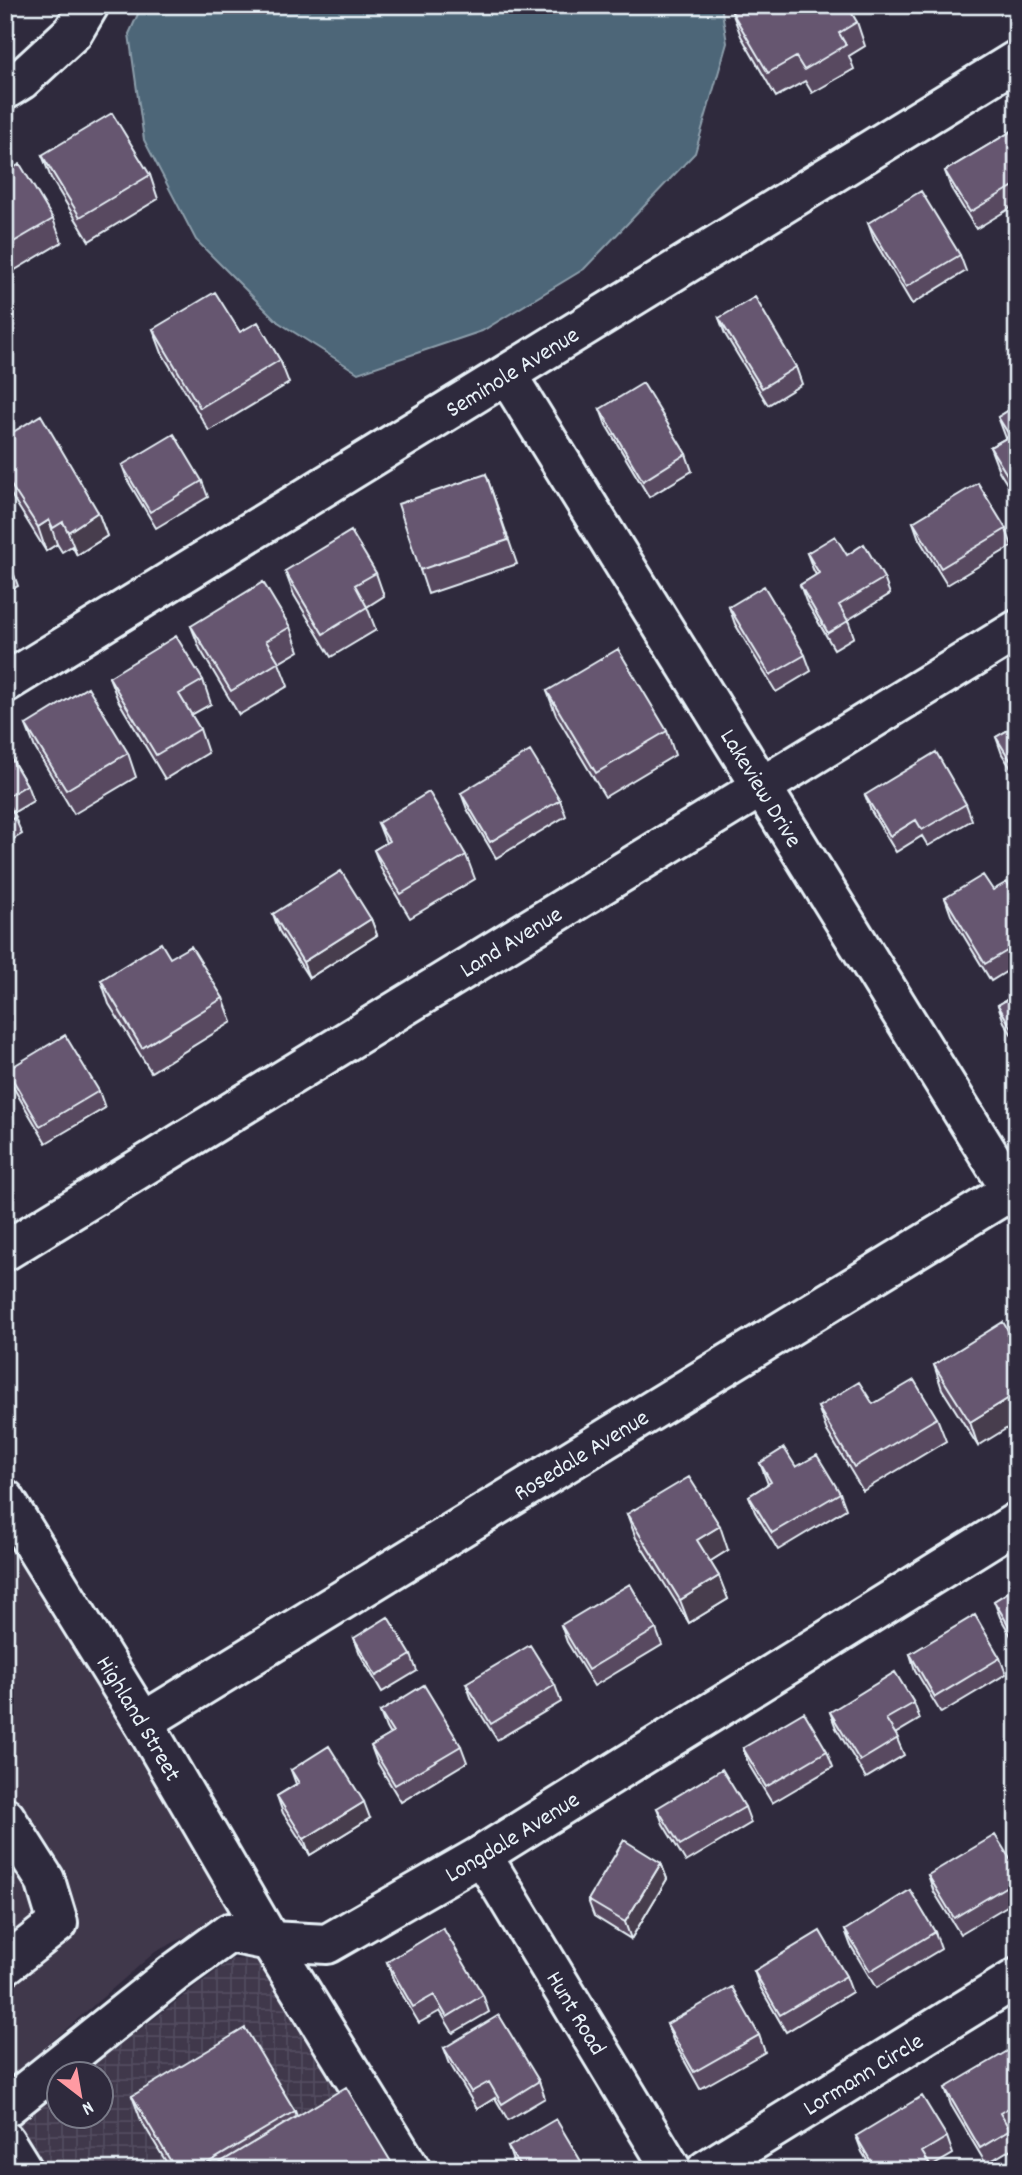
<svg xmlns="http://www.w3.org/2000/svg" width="1022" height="2175" viewBox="0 0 1022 2175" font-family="Dekko,sans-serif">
<defs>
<pattern id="industrial-grid" width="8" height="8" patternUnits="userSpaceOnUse" patternTransform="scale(1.75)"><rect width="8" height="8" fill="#40374c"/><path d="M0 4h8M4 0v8" fill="none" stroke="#524b5e"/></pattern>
</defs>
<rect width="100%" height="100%" fill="#2f2a3d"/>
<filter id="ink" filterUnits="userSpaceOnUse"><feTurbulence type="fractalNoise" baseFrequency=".0143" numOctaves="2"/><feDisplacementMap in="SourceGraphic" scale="14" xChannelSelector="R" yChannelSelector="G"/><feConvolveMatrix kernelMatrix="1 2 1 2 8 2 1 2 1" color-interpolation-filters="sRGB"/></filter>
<g filter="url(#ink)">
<path fill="#40374c" d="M5,1531L128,1731L239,1922L212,1923L155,1952L5,2082Z"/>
<path fill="url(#industrial-grid)" d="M232,1959L261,1960L422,2170H43L16,2125L59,2092L60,2116H102V2074L83,2073Z"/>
<path fill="#4e6678" stroke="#8c9eab" stroke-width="2" d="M142,5H721L727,43L695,153L584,269L482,331L358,373L278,322L196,240L144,140L129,34Z"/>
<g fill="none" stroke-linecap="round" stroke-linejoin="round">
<defs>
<g id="minor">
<path d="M5,90L21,80L73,32L89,5"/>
<path id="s1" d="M507,375L1017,1200"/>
<path id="s2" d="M5,683L1017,60"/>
<path id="s3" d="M5,1251L1017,630"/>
<path id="s4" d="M5,1499L143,1722L270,1941L411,2170"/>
<path id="s5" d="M143,1722L1017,1187"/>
<path d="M5,1817L45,1880L58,1923L5,1965"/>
<path id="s6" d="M482,1855L672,2170"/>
<path id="s7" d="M5,2108L174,1973L229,1933L270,1941L327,1944L482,1855L1017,1522"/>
<path d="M5,2141L23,2170"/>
<path id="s8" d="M706,2170L1017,1978"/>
</g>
</defs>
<use href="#minor" stroke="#e8f1f8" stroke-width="44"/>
<use href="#minor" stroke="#2f2a3d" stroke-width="38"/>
</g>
<path fill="#584a60" stroke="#e8f1f8" stroke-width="2" d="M732,12L857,22L865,46L849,56L854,69L812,93L805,81L776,97L741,36Z
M1017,128V204L976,229L951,188L945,171Z
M42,155L150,175L158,199L89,241L51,178Z
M5,173L53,219L62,242L5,276Z
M868,223L960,255L966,271L912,304L874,240Z
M719,318L796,367L802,384L768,405L725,334Z
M153,329L240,332L280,360L289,383L209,431L162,353Z
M1017,405V500L999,471L990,447L1006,438L998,417Z
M600,409L686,454L692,471L649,497L606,425Z
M5,437L98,512L107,536L77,555L72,546L62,552L57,544L46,551L5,485Z
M122,465L202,481L208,497L156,528L128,481Z
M486,474L517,564L428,594L420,570Z
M913,522L1006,529L1012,546L947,585L919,539Z
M807,553L847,555L884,578L890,594L848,620L854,637L834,649L806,601L800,585L816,575L813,569Z
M5,558L12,569L18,586L5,593Z
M285,571L376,573L384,596L367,607L376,630L331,657L294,595Z
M729,607L805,655L811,671L776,692L735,624Z
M191,626L290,627L299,651L279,663L288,686L239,715L200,649Z
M109,677L203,680L211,704L191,715L200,729L208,753L165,779L118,700Z
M547,691L667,731L675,755L605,797L556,715Z
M26,725L128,753L136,777L74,814L35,748Z
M1017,725V778L1002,754L996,737Z
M5,748L27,785L33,801L13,813L22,834L5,844Z
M461,793L560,800L566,816L496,858L467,809Z
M865,795L966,804L972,820L928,846L922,836L896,852L871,811Z
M378,823L466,855L475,879L410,918L383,873L374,850L386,843Z
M993,890L1017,899V965L991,981L951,915L945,898Z
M273,914L371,919L377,935L309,978L279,931Z
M101,980L223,998L232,1022L151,1072L109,1004Z
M1017,994V1043L1004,1022L998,1005Z
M7,1070L99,1091L105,1108L46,1143L13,1087Z
M1017,1345L978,1446L942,1389L934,1365Z
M818,1407L937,1418L946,1441L863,1491L827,1431Z
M760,1463L796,1467L840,1493L846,1509L778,1550L755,1512L749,1496L768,1484Z
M627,1514L728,1550L710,1561L728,1599L689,1623L636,1538Z
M1017,1587V1646L1000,1617L994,1601Z
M561,1625L656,1629L662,1645L594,1686L567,1642Z
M354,1638L411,1655L417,1671L382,1692L360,1654Z
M910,1654L1000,1658L1006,1674L941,1713L915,1670Z
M466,1683L555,1685L561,1702L497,1740L472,1700Z
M914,1703L920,1719L895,1734L904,1755L866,1778L836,1728L830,1712Z
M380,1712L461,1746L467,1762L401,1802L377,1762L371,1746L390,1735L386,1728Z
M743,1748L827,1751L833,1767L772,1803L749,1765Z
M291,1770L370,1818L310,1855L283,1813L277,1796L296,1784Z
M745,1807L751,1823L686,1862L663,1824L657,1808Z
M661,1863L667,1879L631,1939L594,1916L588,1900Z
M1017,1870V1900L960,1934L934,1892L928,1875Z
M845,1930L935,1932L941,1949L876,1988L851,1946Z
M387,1962L483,1995L489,2012L453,2033L440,2011L419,2023L393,1979Z
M754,1971L846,1976L852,1992L786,2032L760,1987Z
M667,2024L759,2035L765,2052L700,2089L673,2040Z
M444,2048L539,2081L545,2098L508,2120L495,2098L477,2109L450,2064Z
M1017,2059V2123L1008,2128L1016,2146L986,2164L951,2105L945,2088Z
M132,2096L295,2111L297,2116L396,2170H171L141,2120Z
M856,2136L947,2137L953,2154L931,2167L933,2170H873L862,2152Z
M508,2147L585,2168L586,2170H518L514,2164Z"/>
<path fill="#473c4e" stroke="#e8f1f8" stroke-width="2" d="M98,512L107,536L77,555L68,532Z
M49,520L57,544L46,551L38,527Z
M371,919L377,935L309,978L303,962Z
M1017,1393V1422L978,1446L970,1422Z
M720,1526L728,1550L706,1564L697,1540Z
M719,1576L728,1599L689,1623L680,1600Z
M364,1802L370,1818L310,1855L304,1839Z
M661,1863L667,1879L631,1939L625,1922Z"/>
<path fill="#665670" stroke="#e8f1f8" stroke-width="2" d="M744,5H847L857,22L839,33L846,45L804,70L796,57L768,73L732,12Z
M112,113L150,175L80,217L42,155Z
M1017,128V184L970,212L945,171Z
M20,164L53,219L5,247V173Z
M921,191L960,255L906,287L868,223Z
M215,292L240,332L258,322L280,360L200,408L153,329Z
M755,297L796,367L762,388L719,318Z
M643,383L686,454L643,481L600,409Z
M1017,405V491L990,447L1010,436L998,417Z
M41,415L98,512L68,532L63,522L53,528L49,520L38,527L5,476V437Z
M174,434L202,481L150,512L122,465Z
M486,474L508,540L420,570L398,504Z
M978,483L1006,529L941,568L913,522Z
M351,531L376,573L355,585L367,607L323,634L285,571Z
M835,536L847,555L864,544L884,578L839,605L848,621L828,633L800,585L819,573L807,553Z
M5,558L12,569L5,573Z
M263,582L290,627L266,641L279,662L231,691L191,626Z
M764,586L805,655L770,675L729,607Z
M176,636L203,680L179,694L200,729L156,755L109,677Z
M618,649L667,731L596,773L547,691Z
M88,687L128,753L66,790L26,725Z
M1017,725V771L996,737Z
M5,748L27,785L5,798Z
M530,751L560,800L490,842L461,793Z
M936,752L966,804L922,830L916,820L890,836L865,795Z
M429,792L466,855L401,894L374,850L389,841L378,823Z
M5,799L16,817L5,823Z
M341,871L371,919L303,962L273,914Z
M983,875L993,890L1007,882L1017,899V945L985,964L945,898Z
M161,943L170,958L191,946L223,998L142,1048L101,980Z
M1017,994V1037L998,1005Z
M65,1035L99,1091L40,1126L7,1070Z
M1003,1322L1017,1345V1393L970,1422L934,1365Z
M914,1380L937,1418L854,1467L818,1407L859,1382L873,1404Z
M784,1448L796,1467L817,1455L840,1493L772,1533L749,1496L771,1482L760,1463Z
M689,1477L720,1526L697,1540L719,1576L680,1600L627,1514Z
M630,1584L656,1629L588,1670L561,1625Z
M1017,1587V1639L994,1601Z
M975,1615L1000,1658L935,1697L910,1654Z
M388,1617L411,1655L376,1676L354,1638Z
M530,1645L555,1685L491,1724L466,1683Z
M895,1672L914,1703L886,1719L898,1738L860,1761L830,1712Z
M424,1685L461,1746L395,1785L371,1746L393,1733L380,1712Z
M804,1712L827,1751L766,1787L743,1748Z
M329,1746L364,1802L304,1839L277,1796L299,1783L291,1770Z
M722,1769L745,1807L680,1845L657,1808Z
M995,1835L1017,1870V1880L954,1918L928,1875Z
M624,1840L661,1863L625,1922L588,1900Z
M910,1890L935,1932L870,1971L845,1930Z
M443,1928L483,1995L447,2017L434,1995L413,2007L387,1962Z
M820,1931L846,1976L780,2015L754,1971Z
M732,1987L759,2035L694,2072L667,2024Z
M499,2015L539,2081L502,2104L489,2082L471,2092L444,2048Z
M245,2028L295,2111L196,2170H176L132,2096Z
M1011,2049L1017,2059V2103L1000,2113L1010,2130L980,2148L945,2088Z
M346,2087L396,2170H212L211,2168Z
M922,2096L947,2137L922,2152L933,2170H876L856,2136Z
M556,2119L585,2168L582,2170H522L508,2147Z
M832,2164L838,2170H827Z"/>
</g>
<g text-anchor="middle" stroke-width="6" stroke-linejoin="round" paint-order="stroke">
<g font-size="24" fill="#e8f1f8" stroke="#2f2a3d">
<text dy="8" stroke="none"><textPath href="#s2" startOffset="595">Seminole Avenue</textPath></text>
<text dy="8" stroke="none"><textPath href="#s1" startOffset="485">Lakeview Drive</textPath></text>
<text dy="8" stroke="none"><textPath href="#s3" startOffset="593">Land Avenue</textPath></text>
<text dy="8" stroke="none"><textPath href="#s5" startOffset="513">Rosedale Avenue</textPath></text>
<text dy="8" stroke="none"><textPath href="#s4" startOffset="257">Highland Street</textPath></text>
<text dy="8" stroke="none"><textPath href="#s7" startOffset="597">Longdale Avenue</textPath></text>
<text dy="8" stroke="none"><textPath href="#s6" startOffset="184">Hunt Road</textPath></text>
<text dy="8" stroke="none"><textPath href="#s8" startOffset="184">Lormann Circle</textPath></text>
</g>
</g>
<rect width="1022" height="2175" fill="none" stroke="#2f2a3d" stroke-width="28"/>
<rect x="14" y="14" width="994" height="2147" fill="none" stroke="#e8f1f8" stroke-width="2.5" filter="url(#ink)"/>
<g transform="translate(80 2095) rotate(149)"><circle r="33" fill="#2f2a3d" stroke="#797a88" stroke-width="2"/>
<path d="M0-5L12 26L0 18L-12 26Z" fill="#ff9aa2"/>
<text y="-10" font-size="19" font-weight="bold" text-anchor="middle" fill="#e8f1f8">N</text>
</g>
</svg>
